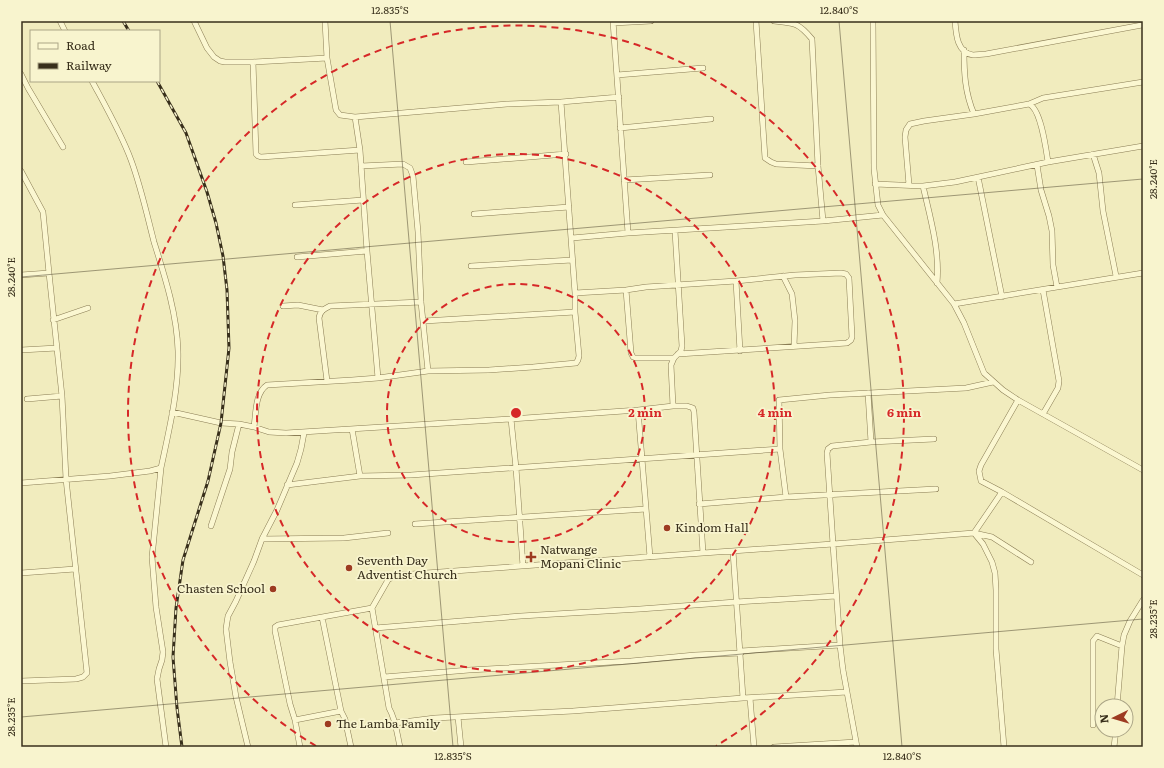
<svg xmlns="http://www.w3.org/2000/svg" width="1164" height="768" viewBox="0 0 1164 768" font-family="Literata,serif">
<rect width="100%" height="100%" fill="#f1ecbe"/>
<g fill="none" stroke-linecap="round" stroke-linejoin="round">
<defs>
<path id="minor" d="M60,21L65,31
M194,21L207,48L214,57L220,61L225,62H253L327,58
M325,21L327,58L336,110L340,115L355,117L507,104L561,102L619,97
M613,21L628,233L823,221L883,215
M756,21L765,158L771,162L776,164L818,166
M774,21C794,23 798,22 812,39L818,166L823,221
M873,21L874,169L878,205L883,215L954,304L964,323L984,373L1003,390L1018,400L1143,470
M955,21C956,34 957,53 973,55C977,55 982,54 986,54L1142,25
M613,23L651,21
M964,50C964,73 965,93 974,114
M253,62L256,154L258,156L261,157L360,150
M21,74L28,88L63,147
M617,75L703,68
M1029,104L1043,98L1143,82
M355,117L360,150L367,251L378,378
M620,128L711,119
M1093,154L1099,173L1103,211L1116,276
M466,162L566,154
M1037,165L1041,190L1049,216L1052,231L1053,265L1057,287
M361,166L403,164L410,168L413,176L418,232L421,302L428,371
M21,171L43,212L49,273L62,396L66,479L87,673L83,677L76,679L21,681
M978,177L1002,297
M624,180L710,175
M875,184L923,186L955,182L1048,162L1143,146
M909,185L905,137L906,130L910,124L924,121L974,114L1029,104C1041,109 1046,149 1048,162
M923,186C930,217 940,250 937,283
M295,205L363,200
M474,214L569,207
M572,238L628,233
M297,257L367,251
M471,266L572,260
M21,275L49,273
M783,276L792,294L795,321L794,346
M736,281L740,351
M626,290L631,353L633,357L636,358H674
M1043,290L1059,381L1058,388L1043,414
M575,293L626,290L646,287L736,281L795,275L841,273L846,274L849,278L852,337L851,340L847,343L678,354
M954,304L1143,273
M283,306L298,305L323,310
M53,320L88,308
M424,321L575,312
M21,350L57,348
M327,381L319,318C320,311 324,309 330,306L421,302
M868,393L871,442
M27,399L62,396
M1018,400L981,465L979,471L981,481L1002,492L1143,575
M673,406L671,365L674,358L681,351L682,346L675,231
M638,410L650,557
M172,412L221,423L239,424L254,427L269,432L286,433L511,419L638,410L673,406H687L693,408L694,412L703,553L833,544L840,645L843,670L857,747
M511,419L516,468L523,566
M254,427C256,413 255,393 267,385L352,380L378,378L428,371L489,370L533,367L576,363L578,360L579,356L575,312V293L561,102
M352,429L360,476
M934,439L871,442L832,446L828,449L827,453L833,544L974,533L992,537L1031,562
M161,468L152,557L156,607L163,652L162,660L159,669L157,679L166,747
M21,483L110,476L150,471L161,468C169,430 179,390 178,351C177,314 165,277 154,242C147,215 141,187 131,160C121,133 106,107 92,81
M287,485L360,476L411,475L780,449
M786,497L780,449L779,400L830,395L966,388L993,382
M699,504L786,497L936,489
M415,524L646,509
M211,526L230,469L232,452L239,424
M974,533L983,544L992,562L995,573L996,590V649L1004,747
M974,533L1002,492
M262,539L344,538L388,533
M733,551L743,698
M21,573L75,569
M372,608L389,708C396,720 397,734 400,747
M322,617L341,711L345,719L351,747
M375,628L521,616L640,609L736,602L836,596
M741,651L840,645
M384,677L469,670L631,661L695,655L741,653
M750,698L754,747
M1117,706L1122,646L1124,635L1130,621L1143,600
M458,717L461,747
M295,720L341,711
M395,723L435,718L573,711L743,698L847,692
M1093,725V641L1097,636L1122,646
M248,747L236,697L230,662L226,629L227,622L228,616L236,601L254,561L262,539L277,510L297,463L301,449L304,433
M300,747L295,720L290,704L275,631V627L278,625L372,608L388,580L392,577L398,575L703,553
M774,747L856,742
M1114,747L1116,730"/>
</defs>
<use href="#minor" stroke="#8a7d55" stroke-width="6"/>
<use href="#minor" stroke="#fbf7d1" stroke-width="5"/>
<defs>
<path id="rail" d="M123,21L129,31
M157,81L186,133L207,192L216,223L223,256L227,290L229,348L221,423L208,481L183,560L176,608L173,657L177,708L182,747"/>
</defs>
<use href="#rail" stroke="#382f1b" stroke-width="3"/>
<use href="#rail" stroke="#f8f4ce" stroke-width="1.5" stroke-dasharray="4.5" stroke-linecap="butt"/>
</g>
<path fill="none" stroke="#382f1b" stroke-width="1" stroke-opacity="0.45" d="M390,21L453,747M839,21L902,747M21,277L1143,179M21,717L1143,619"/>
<g fill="none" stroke="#d62828" stroke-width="2" stroke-dasharray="7 5">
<circle cx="516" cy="413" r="129"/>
<circle cx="516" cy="413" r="259"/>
<path d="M316 746A388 388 0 1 1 716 746"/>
</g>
<g fill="#9d3b21" stroke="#f8f4ce" stroke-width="1.5">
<circle cx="667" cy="528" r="4"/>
<path d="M529 551h4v4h4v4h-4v4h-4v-4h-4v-4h4z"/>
<circle cx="349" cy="568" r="4"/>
<circle cx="273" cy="589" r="4"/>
<circle cx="328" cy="724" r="4"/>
</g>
<g text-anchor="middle" stroke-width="3.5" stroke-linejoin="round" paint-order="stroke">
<g font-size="12" fill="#382f1b" stroke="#f8f4ce" text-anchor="start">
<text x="675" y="532">Kindom Hall</text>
<text x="540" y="554">Natwange<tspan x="540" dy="14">Mopani Clinic</tspan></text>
<text x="357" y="565">Seventh Day<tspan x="357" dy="14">Adventist Church</tspan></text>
<text x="265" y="593" text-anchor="end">Chasten School</text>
<text x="336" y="728">The Lamba Family</text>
</g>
</g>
<circle cx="516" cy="413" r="6" fill="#d62828" stroke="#f8f4ce" stroke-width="2"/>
<g font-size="12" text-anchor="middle" font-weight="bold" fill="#d62828" stroke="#f8f4ce" stroke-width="3.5" stroke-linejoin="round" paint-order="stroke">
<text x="645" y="417">2 min</text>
<text x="775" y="417">4 min</text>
<text x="904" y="417">6 min</text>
</g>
<rect width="1164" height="768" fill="none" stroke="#f8f4ce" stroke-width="44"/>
<rect x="30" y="30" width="130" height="52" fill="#f8f4ce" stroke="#aba586"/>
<rect x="38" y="43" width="20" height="6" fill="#fbf7d1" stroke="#aba586"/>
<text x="66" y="50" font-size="12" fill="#382f1b">Road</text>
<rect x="38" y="63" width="20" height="6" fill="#382f1b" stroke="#aba586"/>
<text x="66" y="70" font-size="12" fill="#382f1b">Railway</text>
<g transform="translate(1114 718) rotate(265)"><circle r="19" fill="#f8f4ce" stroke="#aba586"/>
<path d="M0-3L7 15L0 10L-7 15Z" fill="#9d3b21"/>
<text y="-6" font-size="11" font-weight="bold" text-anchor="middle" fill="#382f1b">N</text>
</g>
<rect x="22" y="22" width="1120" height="724" fill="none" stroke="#382f1b" stroke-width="1.5"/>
<g font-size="10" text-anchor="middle" fill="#382f1b">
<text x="390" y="14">12.835°S</text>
<text x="839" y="14">12.840°S</text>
<text transform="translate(1153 179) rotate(-90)" y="4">28.240°E</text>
<text transform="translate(11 277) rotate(-90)" y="4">28.240°E</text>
<text transform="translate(1153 619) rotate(-90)" y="4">28.235°E</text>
<text transform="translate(11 717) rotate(-90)" y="4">28.235°E</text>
<text x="453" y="760">12.835°S</text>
<text x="902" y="760">12.840°S</text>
</g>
</svg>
